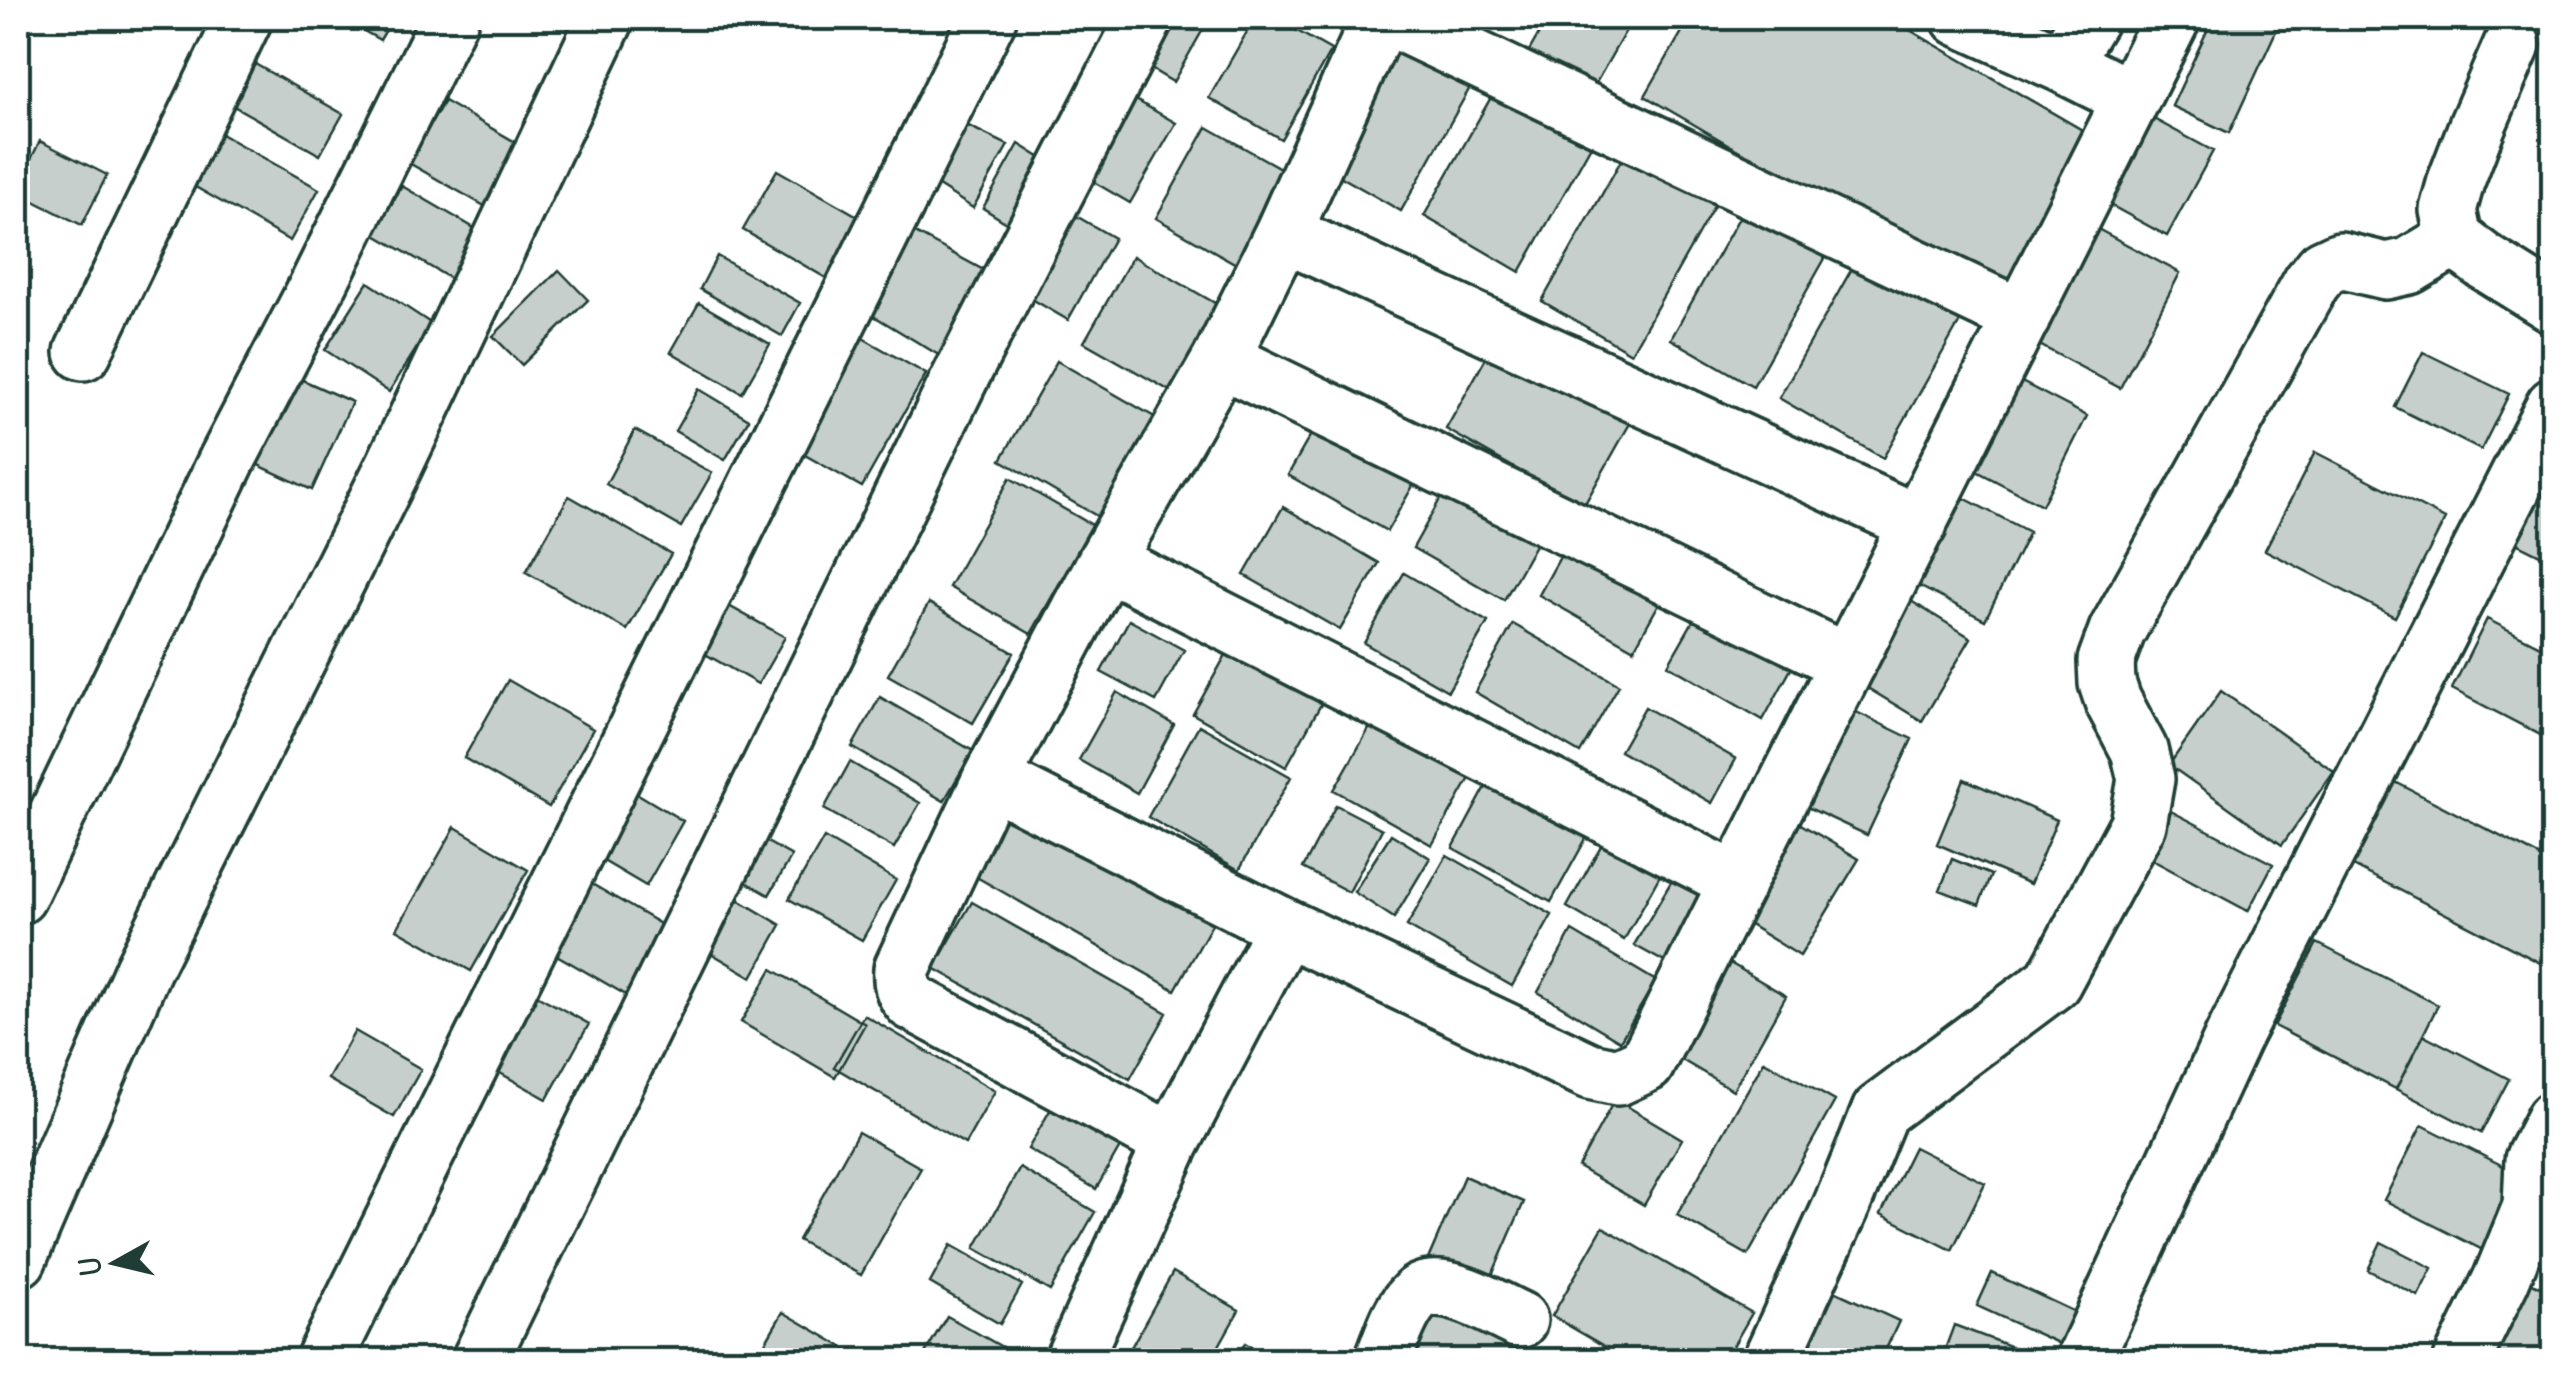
<svg xmlns="http://www.w3.org/2000/svg" width="2571" height="1378" viewBox="0 0 2571 1378" font-family="Delius,sans-serif">
<rect width="100%" height="100%" fill="#fff"/>
<filter id="ink" filterUnits="userSpaceOnUse"><feTurbulence type="fractalNoise" baseFrequency=".01" numOctaves="2"/><feDisplacementMap in="SourceGraphic" scale="20" xChannelSelector="R" yChannelSelector="G"/><feConvolveMatrix kernelMatrix="1 2 1 2 8 2 1 2 1" color-interpolation-filters="sRGB"/></filter>
<g filter="url(#ink)">
<path fill="#c7cfcc" stroke="#1f3d34" stroke-width="2.5" d="M341,18H393L380,40Z
M1154,18H1190L1205,26L1173,82L1131,57Z
M1255,18H1274L1331,50L1281,139L1209,98Z
M1548,18H1633L1589,95L1525,58Z
M1690,18H1889L2096,138L2001,303L1645,96Z
M2213,18H2282L2229,133L2172,106Z
M1402,44L1472,84L1401,211L1331,171Z
M255,64L343,114L320,155L232,105Z
M1498,85L1594,140L1520,272L1424,216Z
M1120,91L1176,123L1130,203L1075,171Z
M444,101L538,155L504,217L409,163Z
M2148,116L2213,151L2167,236L2103,201Z
M960,122L1008,145L973,208L929,180Z
M1207,127L1289,173L1238,265L1156,218Z
M221,134L319,189L290,241L192,185Z
M40,141L107,175L82,225L18,193V185Z
M1019,144L1046,161L1010,225L983,208Z
M1628,148L1718,199L1631,353L1542,301Z
M777,170L868,222L833,282L743,230Z
M402,186L493,239L465,287L374,234Z
M1750,198L1832,246L1753,386L1671,339Z
M1059,206L1114,238L1068,320L1013,288Z
M904,227L989,273L942,357L864,310Z
M2094,227L2180,273L2120,388L2034,342Z
M717,256L800,303L782,336L700,289Z
M1133,256L1220,306L1172,392L1084,342Z
M1859,256L1963,316L1883,458L1779,398Z
M559,270L588,300L522,365L493,336Z
M368,282L432,324L389,392L325,350Z
M699,303L770,344L742,393L671,352Z
M1505,324L1642,402L1583,507L1446,429Z
M845,328L926,374L862,487L780,441Z
M2423,352L2509,394L2481,450L2395,407Z
M1057,361L1158,419L1102,519L1001,460Z
M278,369L352,402L312,490L239,456Z
M2014,378L2087,416L2042,505L1969,467Z
M699,389L749,419L725,460L675,431Z
M1326,408L1425,465L1387,531L1288,475Z
M635,430L712,473L681,527L606,484Z
M2315,452L2445,519L2395,617L2265,550Z
M1454,474L1545,527L1504,600L1413,548Z
M1010,478L1092,525L1031,634L949,587Z
M2521,483L2554,500V562L2496,533Z
M569,496L671,554L627,630L526,572Z
M1964,498L2029,532L1985,620L1919,586Z
M1283,507L1379,563L1340,630L1244,575Z
M1576,528L1671,582L1634,649L1539,595Z
M1404,573L1488,622L1448,691L1364,643Z
M698,589L785,637L758,684L672,635Z
M1708,595L1802,649L1763,720L1668,665Z
M1911,601L1971,638L1922,721L1861,684Z
M929,603L1014,653L973,723L888,675Z
M2487,619L2554,653V742L2452,689Z
M1129,620L1184,650L1156,701L1101,672Z
M1513,624L1619,685L1580,753L1475,692Z
M1232,644L1325,697L1286,767L1193,714Z
M508,680L593,729L549,807L464,758Z
M2221,691L2334,771L2282,845L2169,765Z
M1117,692L1174,725L1137,793L1079,760Z
M880,697L973,751L944,801L852,747Z
M1844,706L1912,739L1867,835L1798,803Z
M1645,707L1736,759L1712,803L1620,751Z
M1381,708L1478,764L1432,845L1334,790Z
M1199,725L1291,777L1239,870L1148,817Z
M850,762L920,803L894,848L824,809Z
M1494,772L1593,826L1551,902L1453,848Z
M2376,772L2554,864V970L2334,856Z
M1964,779L2057,820L2030,884L1937,844Z
M633,791L683,821L646,886L595,856Z
M1006,799L1215,919L1175,990L966,871Z
M1336,805L1382,829L1349,892L1303,868Z
M2165,808L2273,864L2248,911L2141,854Z
M731,822L792,856L769,895L709,861Z
M1799,823L1859,859L1800,956L1740,919Z
M1612,826L1669,859L1624,940L1567,907Z
M455,827L528,870L471,971L397,929Z
M1391,834L1430,858L1394,918L1354,892Z
M824,838L896,880L862,940L789,899Z
M1447,855L1552,915L1512,986L1407,926Z
M1952,859L1991,875L1979,905L1940,890Z
M561,866L686,939L647,1007L522,935Z
M1674,877L1718,902L1679,970L1634,945Z
M717,887L781,925L752,977L687,939Z
M972,902L1167,1013L1130,1079L934,968Z
M1572,931L1656,981L1620,1041L1538,992Z
M2317,943L2438,1005L2396,1089L2274,1026Z
M1718,956L1786,996L1733,1090L1665,1050Z
M772,969L865,1024L835,1077L741,1022Z
M533,993L589,1024L547,1099L491,1068Z
M864,1015L995,1091L965,1144L834,1067Z
M355,1031L421,1069L394,1117L328,1079Z
M2424,1035L2509,1079L2481,1133L2396,1089Z
M1764,1061L1835,1101L1748,1255L1677,1215Z
M1615,1099L1682,1139L1644,1205L1578,1167Z
M1056,1100L1124,1140L1096,1189L1028,1149Z
M2422,1125L2525,1177L2487,1252L2384,1200Z
M858,1132L921,1168L861,1275L798,1240Z
M1914,1147L1985,1183L1952,1250L1881,1214Z
M1020,1168L1095,1212L1050,1291L975,1248Z
M1464,1176L1524,1202L1490,1280L1426,1264Z
M1603,1227L1752,1313L1725,1360H1628L1552,1316Z
M2381,1242L2432,1268L2418,1296L2368,1270Z
M951,1245L1022,1285L1000,1324L930,1283Z
M1173,1272L1239,1310L1211,1360H1124Z
M2511,1272L2554,1294V1360H2513L2475,1341Z
M1992,1273L2086,1317L2071,1349L1977,1306Z
M1832,1290L1899,1321L1881,1360H1801Z
M1430,1301L1533,1360H1396Z
M783,1312L865,1360H755Z
M947,1316L1025,1360H921Z
M1954,1325L2046,1360H1941Z
M1245,1343L1276,1360H1235Z"/>
<g fill="none" stroke-linecap="round" stroke-linejoin="round">
<defs>
<path id="minor" d="M1390,18L2022,318
M1960,18L2062,64L2130,98
M2512,45L2477,126L2456,181L2448,210L2454,239L2482,260L2554,305
M2062,64L2090,18
M1283,233L1919,524
M83,352L244,18
M1221,359L1848,663
M1106,561L1738,882
M991,779L1285,927L1172,1142L1073,1360
M18,896L227,460L315,291L450,18
M1285,927L1590,1071L1618,1077L1646,1064L2172,18
M1172,1142L912,1002C903,992 901,983 902,969L991,779L1106,561L1221,359L1283,233L1380,18
M18,1259L143,969L394,466L606,18
M324,1360L988,18
M480,1360L960,378L1145,18
M1383,1360C1391,1341 1399,1311 1415,1296C1438,1274 1495,1309 1519,1320
M1771,1360L1841,1207L1880,1111L2053,982L2138,824L2146,779L2139,750L2113,701L2107,683L2106,661L2117,631L2311,283L2323,268L2340,260L2386,271L2409,266L2454,239
M2084,1360L2233,1037L2554,406
M2462,1360L2501,1280L2531,1207L2533,1160L2554,1119"/>
</defs>
<use href="#minor" stroke="#1f3d34" stroke-width="62"/>
<use href="#minor" stroke="#fff" stroke-width="55"/>
</g>
</g>
<rect width="2571" height="1378" fill="none" stroke="#fff" stroke-width="60"/>
<rect x="30" y="30" width="2511" height="1318" fill="none" stroke="#1f3d34" stroke-width="4" filter="url(#ink)"/>
<g transform="translate(115 1263) rotate(262)" stroke="#ffffff" stroke-width="8" paint-order="stroke">
<path d="M0-8L18 38L0 25L-18 38Z" fill="#1f3d34"/>
<text y="-15" font-size="28" font-weight="bold" text-anchor="middle" fill="#1f3d34">U</text>
</g>
</svg>
